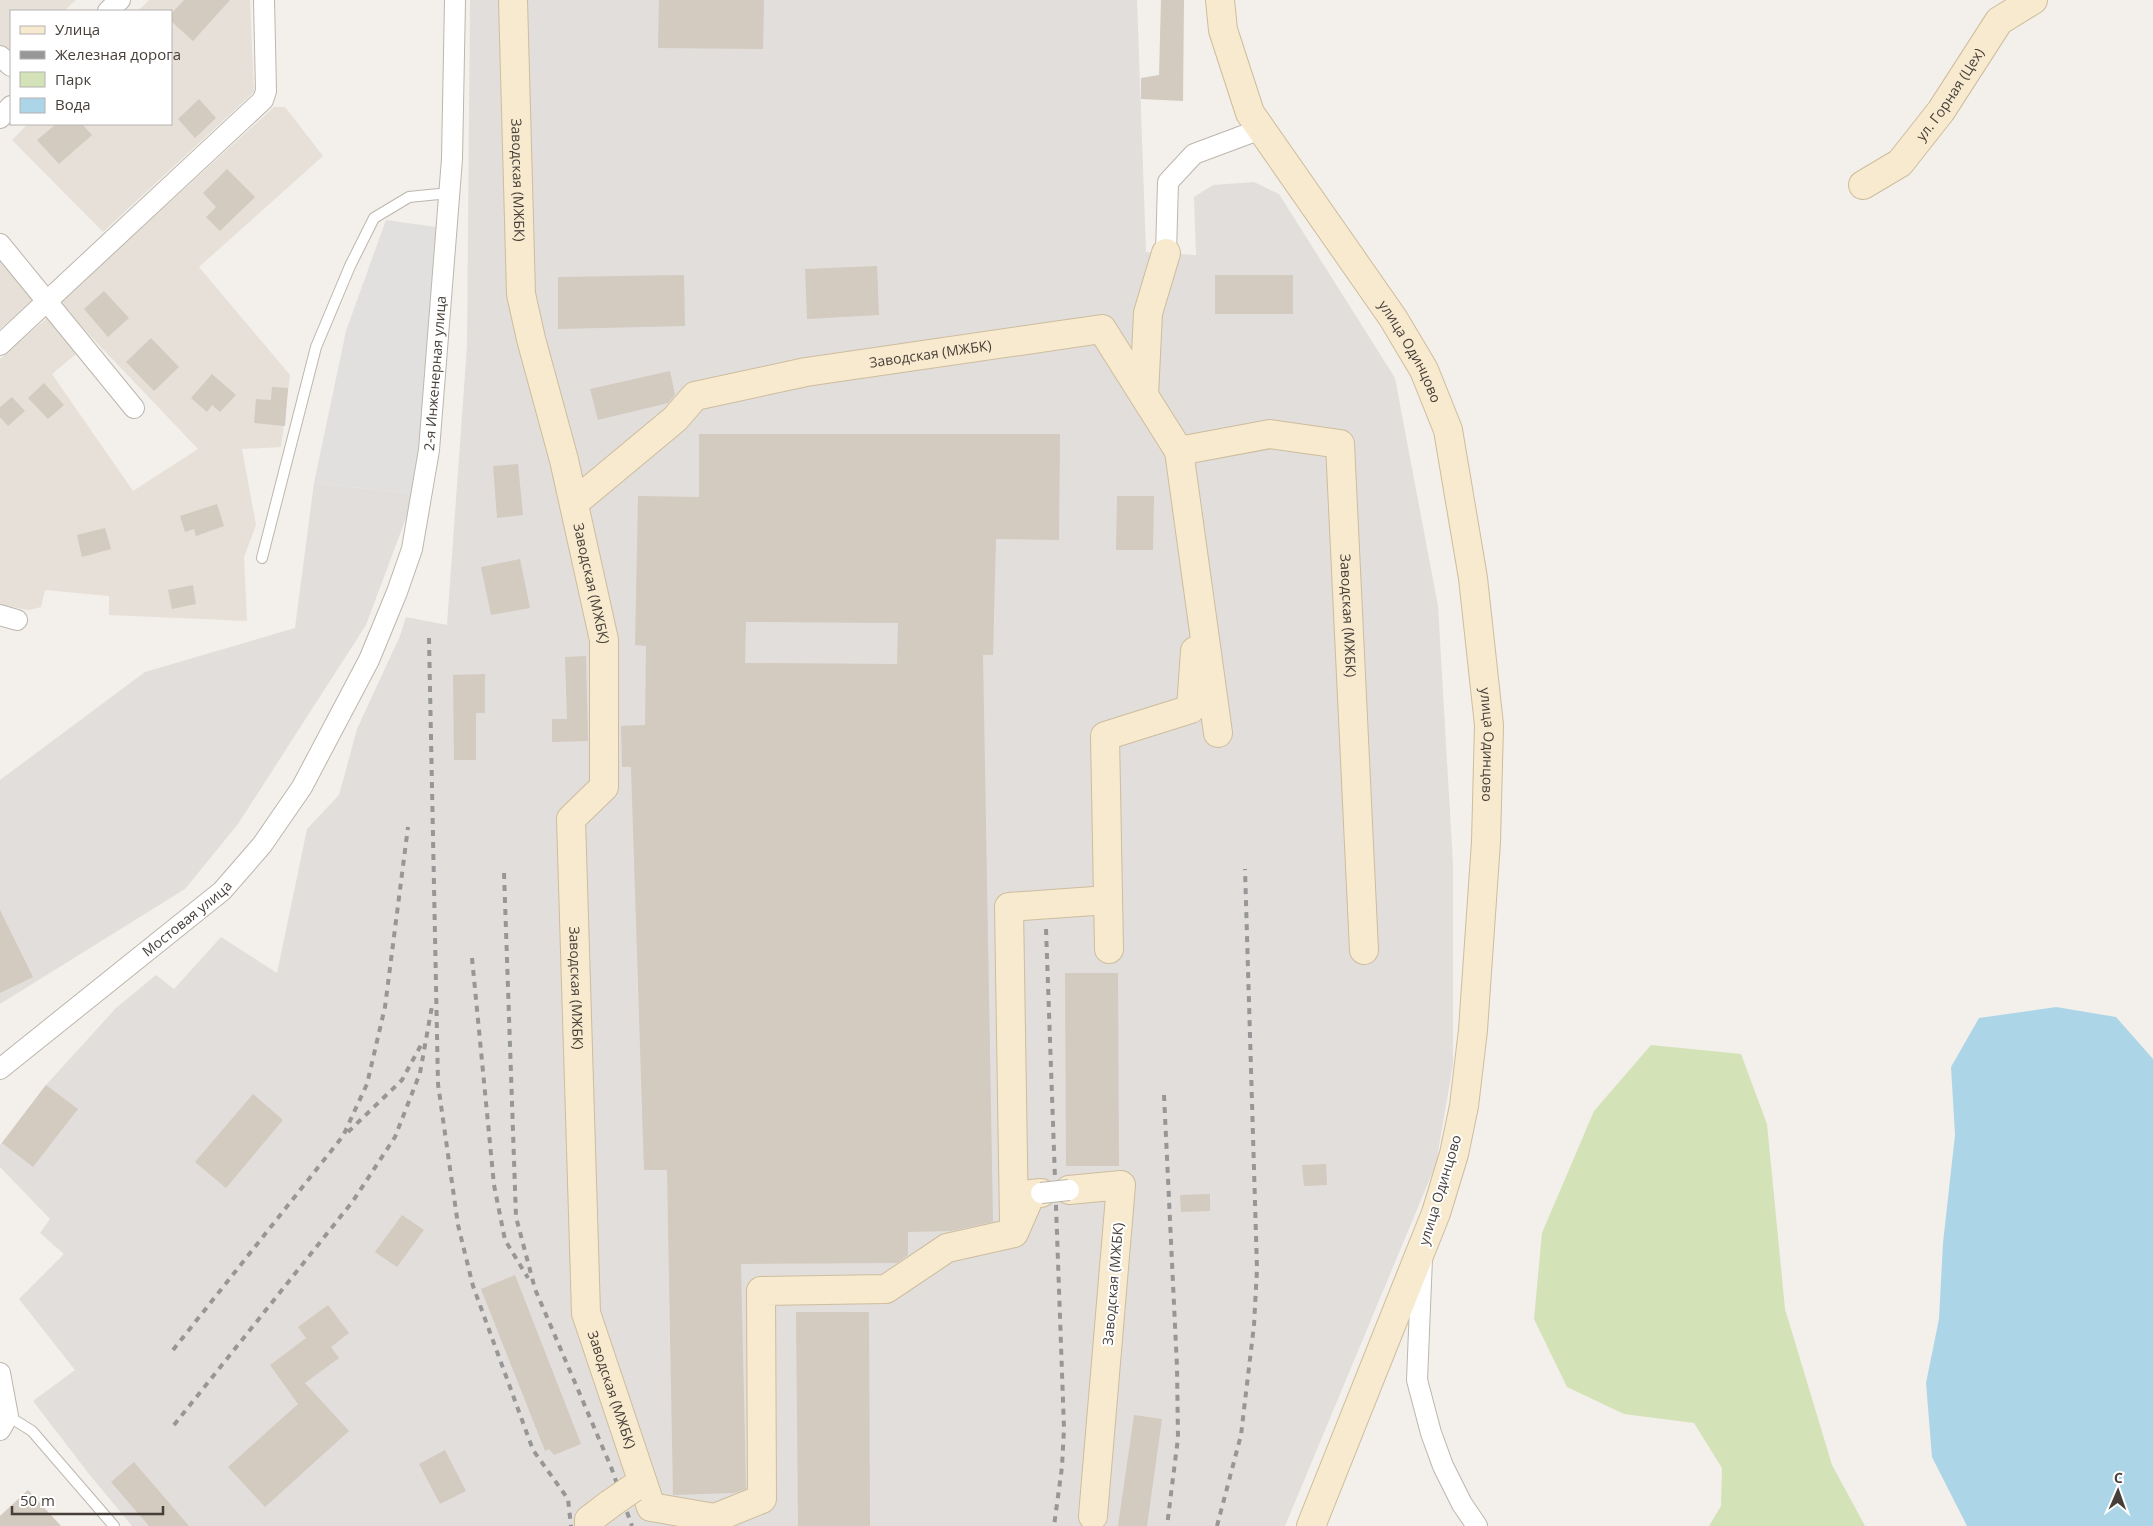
<svg xmlns="http://www.w3.org/2000/svg" width="2153" height="1526" viewBox="0 0 2153 1526" font-family="'Open Sans',sans-serif">
<rect width="100%" height="100%" fill="#f3efea"/>
<path fill="#e6e0d8" d="M0,0H76L64,11H11V62L0,73Z
M149,0H250L254,92L103,232L12,140L28,124H171V11H138Z
M274,107H285L323,156L199,267L290,375L281,447L242,449L256,525L244,557L247,621L109,615V596L45,590L41,607L29,610L0,605V359L48,317L76,354L52,374L133,491L198,449L59,303Z
M0,256L37,298L0,329Z"/>
<path fill="#e2dedb" d="M470,0H1137L1146,252L1196,255L1194,197L1213,185L1254,182L1279,194L1395,378L1438,606L1453,864V1064L1436,1164L1285,1526H132L89,1474L33,1401L75,1370L19,1299L64,1254L40,1233L50,1219L0,1167V1145L46,1085L116,1008L156,975L174,989L221,937L277,973L307,829L339,795L357,729L400,636L406,617L447,625L467,346Z
M314,483L415,494L366,625L238,824L185,889L0,1004V780L145,672L295,628Z"/>
<path fill="#d3e2b7" d="M1651,1045L1741,1054L1767,1124L1785,1309L1832,1465L1865,1526H1709L1721,1506L1722,1468L1694,1423L1624,1414L1567,1387L1534,1319L1542,1233L1594,1111Z"/>
<path fill="#e2e0de" d="M386,220L436,227L415,494L314,483L346,331Z"/>
<path fill="#add5e8" d="M2056,1007L2116,1017L2153,1059V1526H1967L1932,1457L1926,1383L1939,1319L1943,1243L1955,1135L1951,1067L1979,1018Z"/>
<path fill="#d3cac0" fill-rule="evenodd" d="M184,0H230L193,41L171,21V14Z
M659,0H764L763,49L658,48Z
M1161,0H1184L1183,101L1141,99V78L1159,75Z
M199,99L216,118L195,138L178,119Z
M56,124H82L92,135L59,164L37,140Z
M227,169L255,197L220,231L206,217L216,207L203,193Z
M877,266L879,315L807,319L805,269Z
M684,275L685,326L558,329V277Z
M1215,275H1293V314H1215Z
M104,291L129,318L108,337L84,309Z
M151,338L179,367L154,391L126,362Z
M670,371L675,395L668,403L598,420L590,389Z
M212,374L236,395L220,412L212,405L207,412L191,398Z
M44,383L64,405L48,419L28,398Z
M272,387L288,388L285,426L254,423L256,399L271,400Z
M12,397L25,411L8,426L0,417V407Z
M699,434H1060L1059,540L996,539L993,655H983L993,1222L951,1231L908,1232V1255L897,1263L741,1264L746,1489L734,1493L673,1495L667,1170H644L631,767H622L621,726L645,725L646,646L635,645L638,496L699,497ZM746,622L898,623L897,664L745,663Z
M518,464L523,515L497,518L493,466Z
M1117,496H1154L1153,550H1116Z
M217,504L224,526L196,536L194,529L185,532L180,516Z
M105,528L111,549L82,557L77,535Z
M520,559L530,608L491,615L481,567Z
M193,585L196,604L172,609L168,590Z
M586,656L588,741L552,742V719H567L565,657Z
M485,674V713H476V760H454L453,675Z
M0,910L33,977L0,993Z
M1065,973H1118L1119,1166H1066Z
M46,1085L78,1109L33,1167L2,1143Z
M253,1094L283,1120L226,1188L195,1162Z
M1326,1164L1327,1185L1304,1186L1302,1165Z
M1210,1194V1211L1181,1212L1180,1195Z
M402,1215L424,1230L397,1267L375,1252Z
M515,1275L581,1444L554,1455L549,1449L545,1451L481,1289Z
M328,1305L349,1333L331,1347L339,1358L305,1383L349,1431L265,1507L228,1467L298,1404L270,1365L306,1338L298,1327Z
M796,1312H869L870,1526H798Z
M1134,1415L1162,1419L1147,1526H1118Z
M445,1450L466,1491L440,1504L419,1464Z
M134,1462L189,1526H149L111,1482Z
M28,1490L61,1526H0V1516Z"/>
<g fill="none" stroke-linecap="round" stroke-linejoin="round">
<defs>
<path id="lane" d="M262,558L316,347L350,266L374,218L409,197L449,193
M8,1416L32,1431L114,1526"/>
<g id="street">
<path d="M108,11L120,0"/>
<path d="M0,56L11,66"/>
<path d="M0,118L11,106"/>
<path d="M0,244L134,408"/>
<path d="M1166,253L1168,182L1194,154L1261,129"/>
<path d="M0,345L263,100L266,91L264,0"/>
<path d="M0,615L17,620"/>
<path id="s1" d="M0,1069L222,891L262,845L302,787L369,660L397,592L412,549L429,450L452,159L455,0"/>
<path d="M1422,1258L1417,1380L1431,1433L1443,1466L1462,1504L1477,1526"/>
<path d="M0,1373L8,1416L0,1430"/>
</g>
<g id="secondary">
<path id="s2" d="M513,0L521,294L531,339L564,460L604,640V787L571,819L586,1313L651,1507L715,1518L762,1499L761,1291L886,1289L947,1248L1014,1233L1031,1194L1041,1193"/>
<path id="s3" d="M1220,0L1223,30L1250,113L1393,318L1424,370L1448,430L1473,578L1489,725L1486,842L1473,1030L1464,1106L1454,1154L1436,1213L1311,1526"/>
<path id="s4" d="M1863,185L1900,163L1941,111L1999,21L2033,0"/>
<path d="M1144,395L1148,313L1166,253"/>
<path id="s5" d="M1179,451L1270,434L1340,444L1364,950"/>
<path id="s6" d="M574,503L675,419L695,396L806,372L1102,329L1179,451L1218,733"/>
<path d="M1109,949L1105,736L1191,709L1195,651"/>
<path d="M1069,1190L1121,1185L1093,1516"/>
<path d="M1014,1222L1009,907L1108,900"/>
<path d="M589,1526V1520L610,1504"/>
</g>
</defs>
<use href="#lane" stroke="#bdb6ad" stroke-width="12"/>
<use href="#street" stroke="#bdb6ad" stroke-width="22"/>
<use href="#secondary" stroke="#cdbd9e" stroke-width="30"/>
<use href="#lane" stroke="#fff" stroke-width="10"/>
<use href="#street" stroke="#fff" stroke-width="20"/>
<use href="#secondary" stroke="#f8eace" stroke-width="28"/>
<path stroke="#979797" stroke-width="4" stroke-dasharray="6 6" stroke-linecap="butt" d="M429,638L438,1084L458,1225L473,1286L533,1450L568,1499L571,1526
M504,873L516,1217L535,1289L611,1467L632,1526
M1046,929L1064,1428L1062,1467L1054,1526
M472,958L494,1185L505,1240L528,1278
M1164,1095L1177,1367L1178,1438L1167,1526
M348,1132L402,1080L421,1045
M173,1350L343,1136L367,1084L385,1007L408,827
M174,1425L353,1201L395,1137L420,1073L432,1006
M1217,1526L1241,1435L1254,1325L1257,1269L1245,869"/>
<defs>
<path id="street-bridge" d="M1041,1193L1069,1190"/>
<path id="secondary-bridge" d="M610,1504L633,1488"/>
</defs>
<use href="#street-bridge" stroke="#bdb6ad" stroke-width="22" stroke-linecap="butt"/>
<use href="#secondary-bridge" stroke="#cdbd9e" stroke-width="30" stroke-linecap="butt"/>
<use href="#street-bridge" stroke="#fff" stroke-width="20"/>
<use href="#secondary-bridge" stroke="#f8eace" stroke-width="28"/>
</g>
<g text-anchor="middle" stroke-width="4" stroke-linejoin="round" paint-order="stroke">
<g font-size="14" fill="#463f39" stroke="#fff">
<text dy="5" stroke="none"><textPath href="#s4" startOffset="128">ул. Горная (Цех)</textPath></text>
<text dy="5" stroke="none"><textPath href="#s2" startOffset="180">Заводская (МЖБК)</textPath></text>
<text dy="5" stroke="none"><textPath href="#s3" startOffset="405">улица Одинцово</textPath></text>
<text dy="5" stroke="none"><textPath href="#s6" startOffset="401">Заводская (МЖБК)</textPath></text>
<text dy="5" stroke="none"><textPath href="#s1" startOffset="856">2-я Инженерная улица</textPath></text>
<text dy="5" stroke="none"><textPath href="#s2" startOffset="592">Заводская (МЖБК)</textPath></text>
<text dy="5" stroke="none"><textPath href="#s5" startOffset="335">Заводская (МЖБК)</textPath></text>
<text dy="5" stroke="none"><textPath href="#s3" startOffset="810">улица Одинцово</textPath></text>
<text dy="5" stroke="none"><textPath href="#s1" startOffset="240">Мостовая улица</textPath></text>
<text dy="5" stroke="none"><textPath href="#s2" startOffset="1012">Заводская (МЖБК)</textPath></text>
<text transform="translate(1440 1190) rotate(-73)" y="5">улица Одинцово</text>
<text transform="translate(1113 1284) rotate(-85)" y="5">Заводская (МЖБК)</text>
<text dy="5" stroke="none"><textPath href="#s2" startOffset="1418">Заводская (МЖБК)</textPath></text>
</g>
</g>
<rect x="10" y="10" width="162" height="115" fill="#ffffff" stroke="#b5b2b0"/>
<rect x="20" y="26" width="25" height="8" fill="#f8eace" stroke="#b5b2b0"/>
<text x="55" y="35" font-size="15" fill="#463f39">Улица</text>
<rect x="20" y="51" width="25" height="8" fill="#979797" stroke="#b5b2b0"/>
<text x="55" y="60" font-size="15" fill="#463f39">Железная дорога</text>
<rect x="20" y="72" width="25" height="15" fill="#d3e2b7" stroke="#b5b2b0"/>
<text x="55" y="85" font-size="15" fill="#463f39">Парк</text>
<rect x="20" y="98" width="25" height="15" fill="#add5e8" stroke="#b5b2b0"/>
<text x="55" y="110" font-size="15" fill="#463f39">Вода</text>
<g transform="translate(2118 1491) rotate(2)" stroke="#ffffff" stroke-width="4" paint-order="stroke">
<path d="M0-4L9 19L0 12L-9 19Z" fill="#463f39"/>
<text y="-8" font-size="14" font-weight="bold" text-anchor="middle" fill="#463f39">С</text>
</g>
<path d="M12 1506v8h151v-8" fill="none" stroke="#463f39" stroke-width="2.5"/>
<text x="20" y="1506" font-size="15" fill="#463f39" stroke="#ffffff" stroke-width="4" paint-order="stroke">50 m</text>
</svg>
